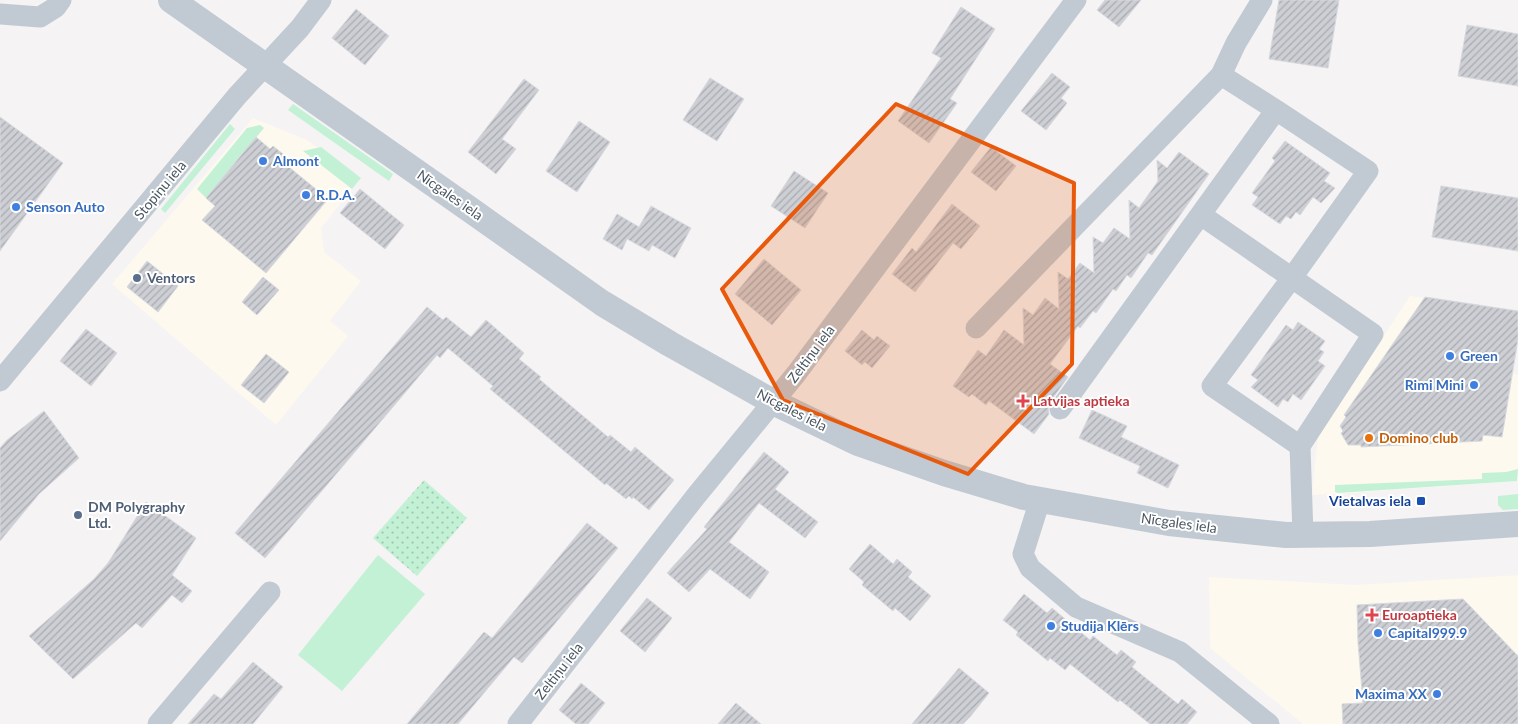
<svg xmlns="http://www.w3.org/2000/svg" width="1518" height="724" viewBox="0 0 1518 724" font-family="Lato,sans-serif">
<defs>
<pattern id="park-dots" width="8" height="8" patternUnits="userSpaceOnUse" patternTransform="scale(1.25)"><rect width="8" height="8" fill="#c3f1d5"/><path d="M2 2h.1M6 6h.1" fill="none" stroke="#a0c6b0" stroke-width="1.8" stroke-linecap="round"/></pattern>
<pattern id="building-hatch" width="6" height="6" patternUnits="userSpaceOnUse" patternTransform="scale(1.25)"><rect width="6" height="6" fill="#cdcfd5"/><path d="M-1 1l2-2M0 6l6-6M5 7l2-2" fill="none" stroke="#a8abb0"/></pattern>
</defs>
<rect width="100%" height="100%" fill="#f5f3f3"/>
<path fill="#fdf9ef" d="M253,118L307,140L361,178L321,228L324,252L361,281L330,321L348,336L276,425L112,284Z
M1410,296L1518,311L1512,373L1518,375V481L1337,494L1312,495L1318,436Z
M1518,575V724H1303L1210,648L1209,577L1356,585Z"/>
<path fill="#c3f1d5" d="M293,104L393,174L389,181L288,110Z
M230,124L235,129L165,213L161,209Z
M260,125L264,128L206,198L197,189L247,128Z
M321,147L361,178L352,189L303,151Z
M1518,469L1517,481L1338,493L1335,492V485L1482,479V473L1506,472Z
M1518,494V509L1503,510L1498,505V496Z
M378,555L425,594L342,691L298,655Z"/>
<path fill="url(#park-dots)" d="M424,480L467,518L417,576L373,538Z"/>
<path fill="url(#building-hatch)" stroke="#d7d9de" d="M1105,0H1141L1119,27L1097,10Z
M1279,0H1339L1328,68L1269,59Z
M961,7L995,29L950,99L957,103L929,143L898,121L941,58L932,53Z
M356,9L389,36L365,65L332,38Z
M1467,25L1518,34V86L1458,76Z
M1052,73L1070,87L1061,98L1067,103L1046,130L1021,111Z
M710,78L744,99L717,141L683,120Z
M524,79L539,90L502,139L516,149L496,174L468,152Z
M0,117L63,163L0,251Z
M579,121L610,142L577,192L546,171Z
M256,137L270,149L273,146L288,158L284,163L328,199L266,273L202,220L215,206L206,198Z
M1285,141L1330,173L1324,181L1335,188L1321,203L1313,197L1300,215L1296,212L1291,219L1286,216L1280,224L1252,205L1258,197L1252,193L1275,161L1272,158Z
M991,147L1016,166L996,191L971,172Z
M1179,152L1209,174L1152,255L1148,253L1131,278L1127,275L1116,291L1113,289L1096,313L1093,311L1080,328L1078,326L1050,364L1068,377L1050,402L1048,407L1049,414L1034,434L989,401L986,405L972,394L969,397L953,386L978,350L986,356L1004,330L1024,345L1023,308L1033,315L1045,298L1059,309L1058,272L1068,279L1080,263L1094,273L1093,237L1103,243L1114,228L1130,239L1129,200L1139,208L1158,181L1157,160L1167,168Z
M794,171L828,193L805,228L771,206Z
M1441,186L1518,198V251L1432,237Z
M360,189L404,225L385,249L340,213Z
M952,204L980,226L961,249L953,243L915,292L892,274L912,248L916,252Z
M651,206L691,228L675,258L652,245L649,251L627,239L622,250L603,239L617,214L639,227Z
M764,259L801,290L772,325L735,294Z
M147,261L178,286L158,312L127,287Z
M263,277L279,290L257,315L242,302Z
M1425,297L1518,311V339L1502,437L1483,435L1482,441L1361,447V445H1348L1341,433L1343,431L1340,426L1346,417L1344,415Z
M427,307L443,320L446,317L471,337L486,320L524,353L519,359L541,377L539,379L608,437L610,435L631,452L635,447L674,480L649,510L633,497L632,499L629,496L626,499L606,483L605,485L490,389L493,386L448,348L440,358L437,355L265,558L235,533Z
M1298,322L1325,341L1319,349L1324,352L1318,361L1325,366L1301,400L1293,394L1288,402L1283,399L1278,407L1251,387L1258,380L1251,375L1286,325L1293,330Z
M86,329L117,353L91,386L60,361Z
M862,330L874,340L877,336L890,346L872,368L865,362L862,365L845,351Z
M266,354L289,372L264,403L241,385Z
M1092,410L1127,426L1121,437L1179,465L1168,488L1137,473L1140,466L1079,438Z
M44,411L79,458L39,494L0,541V448L7,440Z
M764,452L789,472L775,489L818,522L805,538L759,503L729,542L769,572L750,599L710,569L689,592L667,573L707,529L704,527Z
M146,502L196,538L172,575L192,591L182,603L172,595L142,628L136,623L73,679L29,636L94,579L108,563Z
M587,523L618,548L522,663L514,657L458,724H407L484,632L492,638Z
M870,544L893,564L897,559L912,572L908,577L931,596L910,621L895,608L893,611L862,585L864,582L849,569Z
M1024,594L1047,613L1052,608L1090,640L1093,636L1117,655L1121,650L1136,662L1132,667L1178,704L1182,699L1197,712L1187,724H1150L1120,700L1118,702L1070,664L1065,670L1050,658L1048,661L1016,635L1018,632L1003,620Z
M647,598L672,618L645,652L620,631Z
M1463,599L1518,656V724H1343L1342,704L1363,703L1358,642L1357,605Z
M253,662L283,687L253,724H188L214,694L221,699Z
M959,668L989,693L970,717L963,724H912Z
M581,683L605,703L588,724H576L559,710Z
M736,703L761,724H718Z"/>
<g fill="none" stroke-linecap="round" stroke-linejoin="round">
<path stroke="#c1cad2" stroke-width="21" d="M0,14L40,17L56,7L61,0
M1221,75L1236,43L1262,0
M976,328L1221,75L1276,110
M0,381L237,96L300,28L321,0
M1060,409L1276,110L1368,171L1291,279L1212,386L1300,446L1373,334L1201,215
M1300,446L1303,535
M1040,500L1023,554L1030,568L1076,607L1180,652L1269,724
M158,724L270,592
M518,724L696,496L796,374L1076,0"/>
<path stroke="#c1cad2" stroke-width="26" d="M171,0L472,211L602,303L670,344L773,402L858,443L944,473L1024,497L1169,523L1286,535L1370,534L1518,524"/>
</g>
<path fill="#e8590c" fill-opacity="0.2" stroke="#e8590c" stroke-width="4" stroke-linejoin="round" d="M896,104L1074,183L1072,364L968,474L783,400L722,289Z"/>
<g fill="#3f7fe0" stroke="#fff" stroke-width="2">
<circle cx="263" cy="161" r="5"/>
<circle cx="306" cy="195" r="5"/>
<circle cx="16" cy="207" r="5"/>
<circle cx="1450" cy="356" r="5"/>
<circle cx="1474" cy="385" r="5"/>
<circle cx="1051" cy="626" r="5"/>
<circle cx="1378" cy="633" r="5"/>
<circle cx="1437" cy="694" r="5"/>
</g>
<g fill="#5c6f8a" stroke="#fff" stroke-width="2">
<circle cx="137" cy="278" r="5"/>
<circle cx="78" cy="515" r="5"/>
</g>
<g fill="#e0444e" stroke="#fff" stroke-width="2">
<path d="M1020.5 393.5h5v5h5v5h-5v5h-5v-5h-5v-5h5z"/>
<path d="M1369.5 607.5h5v5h5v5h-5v5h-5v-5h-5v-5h5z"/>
</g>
<circle fill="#e8710a" stroke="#fff" stroke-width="2" cx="1369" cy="438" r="5"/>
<rect fill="#1a4fb4" stroke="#fff" stroke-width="2" x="1416" y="496" width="10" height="10" rx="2.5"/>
<g text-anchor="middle" stroke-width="4" stroke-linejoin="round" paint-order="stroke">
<g font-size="14" font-weight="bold" fill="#366cbe" stroke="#fff" text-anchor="start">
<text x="273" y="166">Almont</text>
<text x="316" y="200">R.D.A.</text>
<text x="26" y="212">Senson Auto</text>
<text x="1460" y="361">Green</text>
<text x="1464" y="390" text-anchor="end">Rimi Mini</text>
<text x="1061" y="631">Studija Klērs</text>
<text x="1388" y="638">Capital999.9</text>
<text x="1427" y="699" text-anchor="end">Maxima XX</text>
</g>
<g font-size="14" fill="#4a5661" stroke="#fff">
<text transform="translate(160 190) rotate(-50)" y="5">Stopiņu iela</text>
<text transform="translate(450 195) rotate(35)" y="5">Nīcgales iela</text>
<text transform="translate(811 354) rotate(-53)" y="5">Zeltiņu iela</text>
<text transform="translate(792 410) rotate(27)" y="5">Nīcgales iela</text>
<text transform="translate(1179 523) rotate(8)" y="5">Nīcgales iela</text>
<text transform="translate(559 671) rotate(-52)" y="5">Zeltiņu iela</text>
</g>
<g font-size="14" font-weight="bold" fill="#4e5e75" stroke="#fff" text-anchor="start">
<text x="147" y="283">Ventors</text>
<text x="88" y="512">DM Polygraphy<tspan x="88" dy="16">Ltd.</tspan></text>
</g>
<g font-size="14" font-weight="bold" fill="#be3a42" stroke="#fff" text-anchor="start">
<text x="1033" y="406">Latvijas aptieka</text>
<text x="1382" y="620">Euroaptieka</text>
</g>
<g font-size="14" font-weight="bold" fill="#c56008" stroke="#fff" text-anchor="start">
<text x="1379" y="443">Domino club</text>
</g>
<g font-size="14" font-weight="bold" fill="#164399" stroke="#fff" text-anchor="end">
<text x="1411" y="506">Vietalvas iela</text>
</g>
</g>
</svg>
